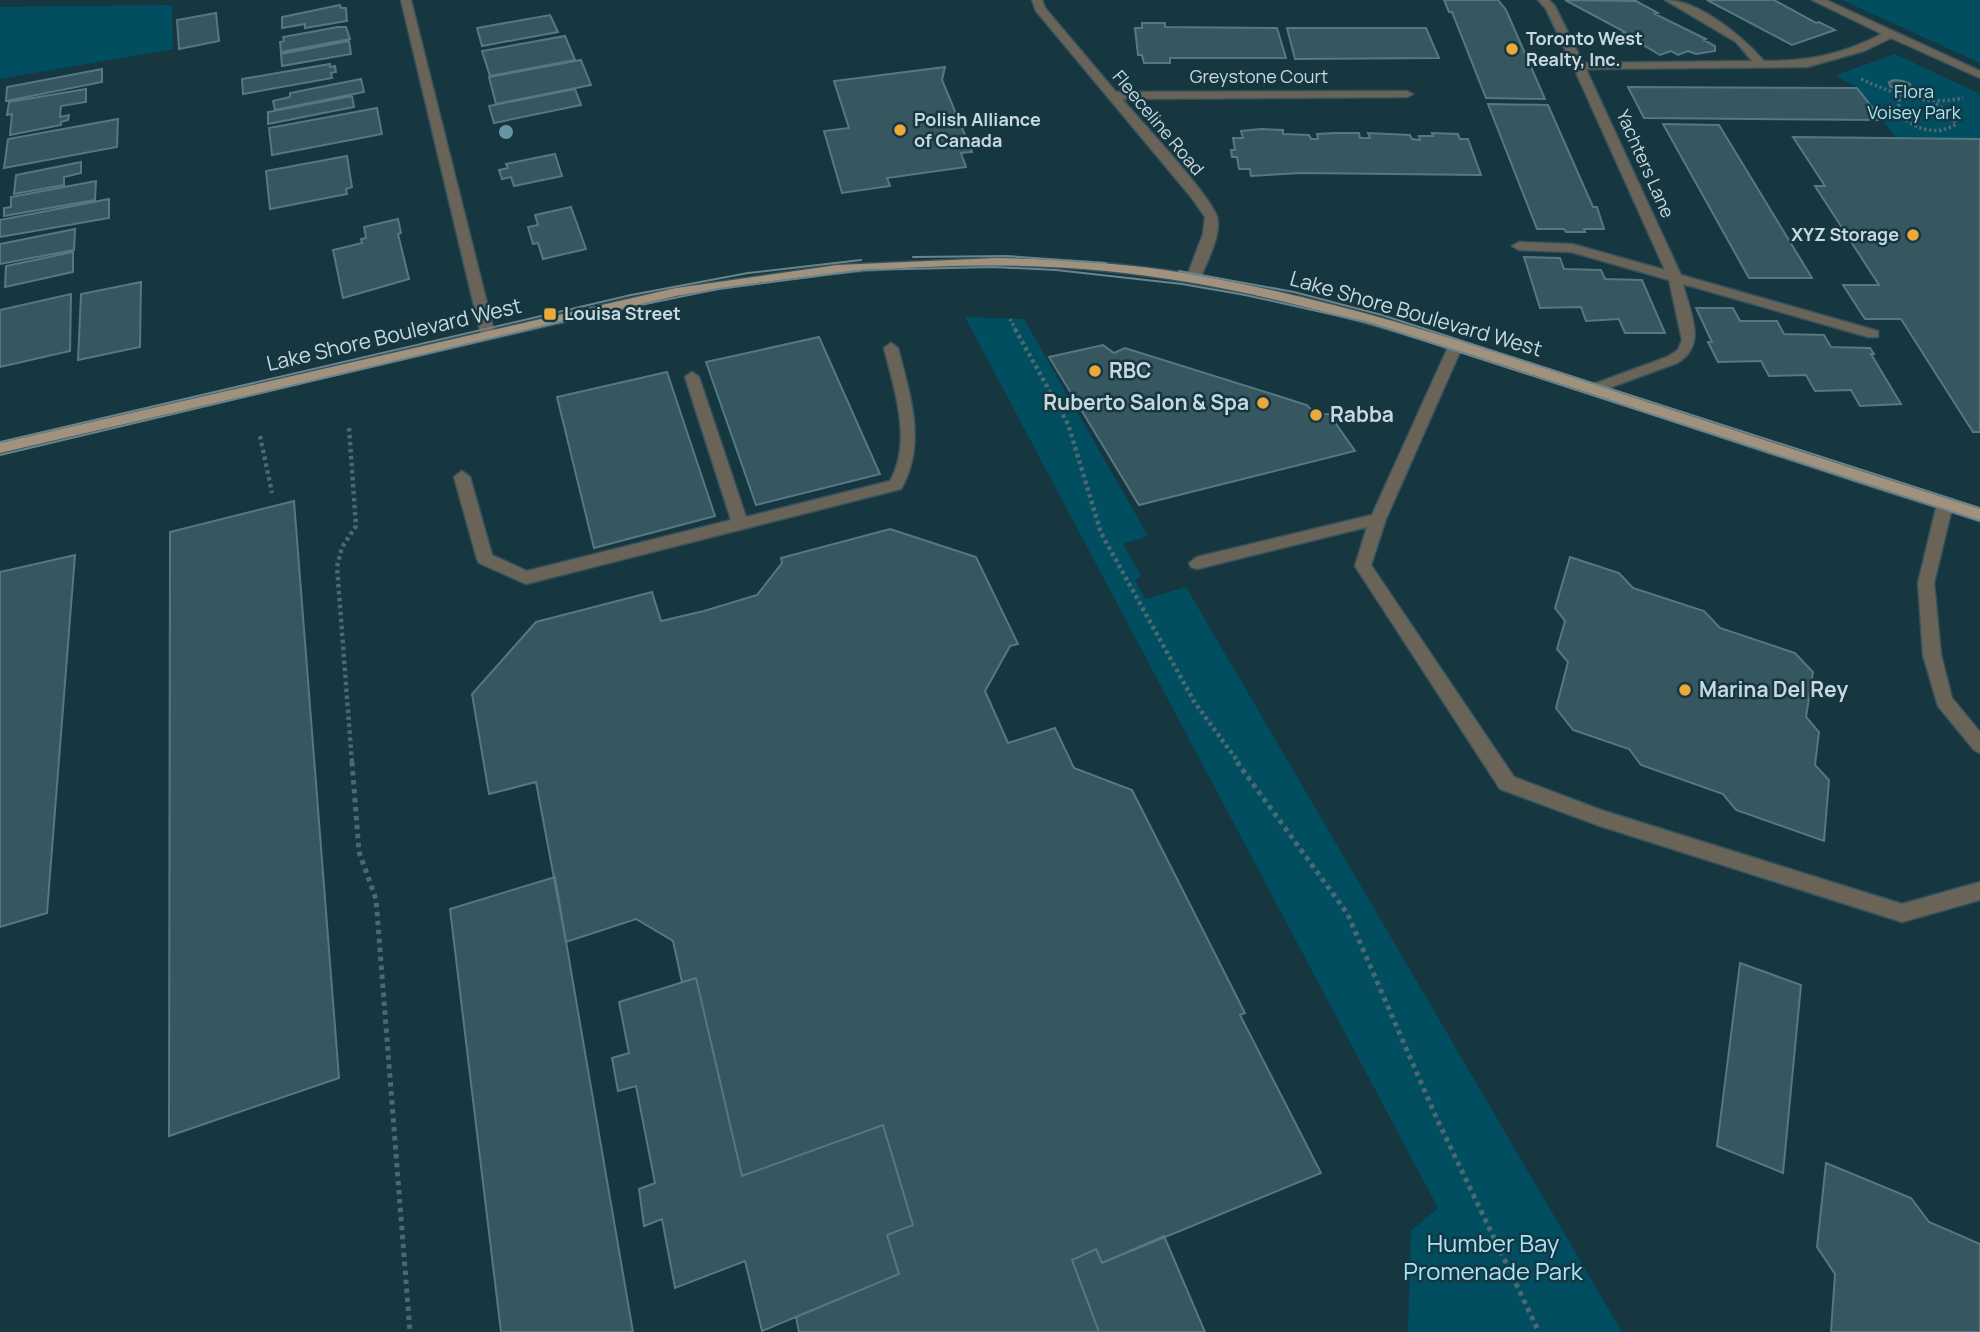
<svg xmlns="http://www.w3.org/2000/svg" width="1980" height="1332" viewBox="0 0 1980 1332" font-family="Manrope,sans-serif">
<rect width="100%" height="100%" fill="#163640"/>
<path fill="#014e60" d="M1842,0H1980V63Z
M172,5L173,49L0,79V7Z
M1895,54L1980,94V139L1896,138L1857,88L1836,75Z
M965,317L1024,319L1148,536L1123,544L1141,576L1135,580L1145,599L1186,587L1622,1332H1408L1411,1231L1438,1208Z"/>
<path fill="#365760" stroke="#567882" stroke-width="2" d="M1444,0H1498L1506,10L1545,99L1486,98L1452,12H1449Z
M1565,0L1636,1L1658,13L1655,14L1706,39L1704,40L1715,46V51L1696,54L1688,51L1678,55L1671,51L1660,55L1623,33L1625,32Z
M1707,0H1774L1816,23L1819,22L1835,30L1792,45Z
M340,5L341,8H346L347,21L305,28V24L282,28V17Z
M216,13L219,41L179,49L177,20Z
M550,15L558,32L482,46L477,28Z
M1142,23H1165V27L1277,28L1286,58H1170V63H1144L1142,55H1138L1135,28H1142Z
M338,27H346L350,39L281,52L280,42L284,41L283,37Z
M1287,28H1426L1439,58L1295,59Z
M565,36L575,60L490,76L482,51Z
M349,41L351,54L282,66L281,54Z
M581,60L591,85L496,104L489,77Z
M330,64V67L335,66L336,72L331,73L332,78L243,94L242,79Z
M945,67L942,80L972,152L961,153L966,167L887,178L890,186L842,193L824,131L849,128L834,81Z
M102,69V82L6,101L7,87Z
M361,79L364,92L275,110L273,101L290,97V93Z
M1894,80L1903,81L1910,84L1912,89L1898,90L1890,86L1889,82Z
M1628,87L1857,88L1882,120L1644,118Z
M86,89V102L61,106L60,117L69,115L68,120L61,122V125L10,135L12,114L7,115L9,102Z
M575,89L581,105L494,123L489,106Z
M352,96L354,107L268,124V112Z
M1488,104L1548,105L1593,207H1597L1604,229H1584L1585,232H1566L1564,229H1537Z
M377,108L382,134L272,155L269,128Z
M118,119L117,147L4,168L8,139Z
M1663,124L1719,125L1812,278H1749Z
M1261,129L1283,130V134L1309,135L1311,139H1318L1317,134L1335,133H1359L1360,138H1370L1368,133L1410,135L1412,139L1420,140L1419,136H1433L1432,133L1458,134L1460,139H1468L1481,175L1301,173L1251,176L1250,169H1239L1237,157H1232L1231,150H1235L1233,138H1243L1241,131Z
M1793,137L1980,139V432H1973L1901,319H1865L1843,285H1879L1815,186H1825Z
M555,154L562,176L514,186L511,177L502,179L499,170L508,168L506,164Z
M347,156L352,187L346,189L347,194L270,209L266,171Z
M81,162V173L64,177V185L14,194L16,175Z
M96,181L95,200L4,216V208L11,207V197Z
M109,199V218L0,237V220Z
M571,207L586,249L543,259L538,243L533,244L528,227L538,225L535,215Z
M398,219L401,233L398,234L409,279L343,298L333,250L362,243L361,239L366,238L364,227Z
M75,229L74,250L0,264V244Z
M73,252V272L5,287L6,266Z
M1524,257L1560,258L1564,269L1601,270L1605,279L1642,280L1665,333H1625L1619,319L1586,321L1581,307L1540,308Z
M141,282L140,347L78,360L81,294Z
M71,294L70,351L0,367V310Z
M1696,308H1733L1740,321H1777L1784,334L1824,335L1831,347L1870,348L1874,354H1871L1901,404L1860,406L1851,390L1815,391L1806,375L1769,376L1761,361L1718,362L1708,342H1712Z
M819,337L880,474L756,505L706,362Z
M1103,345L1114,353L1125,348L1307,405L1316,415L1329,414L1355,451L1139,505L1049,357Z
M667,372L715,516L594,548L557,397Z
M294,501L339,1078L169,1136L170,532Z
M890,529L976,557L1018,644L1010,646L985,691L1008,743L1055,728L1074,768L1132,790L1245,1013L1240,1015L1321,1173L1102,1263L1096,1249L1072,1260L1099,1332H799L796,1317L899,1274L887,1235L913,1225L883,1125L742,1176L696,978L682,982L673,941L636,919L566,942L536,782L489,794L472,694L536,622L652,592L661,621L704,611L757,595L782,563L781,558Z
M75,555L47,913L0,927V572Z
M1570,557L1619,573L1633,588L1704,611L1720,628L1795,653L1813,672L1806,717L1819,732L1815,765L1829,780L1824,841L1736,810L1723,794L1641,765L1629,749L1573,730L1556,708L1568,662L1557,649L1565,621L1555,608Z
M555,877L557,889L633,1332H501L450,909Z
M1740,963L1801,985L1783,1173L1717,1146Z
M696,978L742,1176L883,1125L913,1225L887,1235L899,1274L762,1331L745,1261L675,1288L662,1219L644,1226L639,1189L655,1183L636,1086L618,1091L612,1058L629,1053L619,1002Z
M1826,1163L1911,1198L1929,1222L1980,1244V1332H1831L1835,1274L1817,1247Z
M1164,1236L1205,1332H1099L1072,1260L1096,1249L1102,1263Z"/>
<g fill="none" stroke-linecap="round" stroke-linejoin="round">
<defs>
<path id="minor" d="M401,0H411L495,335L488,340L481,335Z
M1032,0H1042L1045,8L1116,92L1407,91L1413,94L1407,97L1122,99C1140,120 1212,197 1217,217C1222,235 1206,263 1200,279L1193,283L1186,279L1203,234L1205,217L1191,197L1036,11Z
M1538,0H1549L1555,6L1583,63L1752,61L1736,42L1665,0C1699,0 1742,36 1764,61C1810,61 1840,55 1882,34L1812,0H1826L1980,71V78L1891,38L1864,51L1807,67L1586,69L1681,275L1878,331V337H1868L1683,284C1690,313 1708,345 1677,363L1598,392H1588L1586,389L1588,386L1667,357L1678,350L1682,340L1669,280L1571,252L1519,250L1512,246L1519,242L1572,244L1665,270L1573,66L1546,9Z
M1456,340L1463,345L1386,519L1371,565L1514,777L1601,810L1902,904L1980,882V900L1902,922L1600,826L1500,789L1355,566L1367,527L1197,569L1191,567L1189,563L1197,557L1372,515L1449,345Z
M891,343L898,348C910,395 927,444 901,489L526,584L479,563L477,559L454,477L462,471L470,477L492,555L527,571L731,520L685,377L692,372L699,377L746,517L890,481C913,441 894,389 884,348Z
M1945,498L1953,504L1934,583L1941,655L1952,698L1980,732V753L1974,750L1938,706L1923,655L1918,583L1937,504Z"/>
<path id="major" d="M997,258C1053,259 1109,262 1165,270C1322,294 1473,344 1623,394C1742,433 1861,471 1980,509V521C1825,474 1672,419 1518,370C1384,326 1247,285 1106,271C962,257 818,271 676,296L0,453V443L676,288L837,265Z"/>
</defs>
<use href="#minor" stroke="#36535d" stroke-width="3"/>
<use href="#major" stroke="#36535d" stroke-width="3"/>
<path stroke="#4d6871" stroke-width="3.5" stroke-dasharray="2.5 2.5" stroke-linecap="butt" d="M1861,79C1894,94 1927,106 1963,98
M1900,94L1898,113C1914,129 1936,137 1956,124L1950,114L1934,102
M1010,319L1016,330"/>
<path stroke="#4d6871" stroke-width="4.5" stroke-dasharray="3.5 3.5" stroke-linecap="butt" d="M1015,329L1068,424L1101,533L1195,703L1239,763
M349,428L356,526L342,547L337,567L352,763
M260,436L272,493"/>
<path stroke="#4d6871" stroke-width="5" stroke-dasharray="4.5 4.5" stroke-linecap="butt" d="M352,762L359,852L376,899L410,1332
M1237,762L1347,913L1437,1119L1539,1332"/>
<use href="#minor" fill="#6a6358" fill-rule="evenodd"/>
<use href="#major" fill="#a1927d" fill-rule="evenodd"/>
<path stroke="#6b848c" stroke-width="2" d="M913,257L1007,256L1106,263
M1179,271L1294,292L1382,315L1980,508
M0,442L631,295L748,273L861,260
M0,455L573,319L718,289L864,270L993,267L1056,270L1182,284L1245,295L1370,323L1980,521"/>
</g>
<circle fill="#6696a5" cx="506" cy="132" r="7"/>
<g fill="#eba93a" stroke="#163640" stroke-width="2.5">
<circle cx="1512" cy="49" r="7"/>
<circle cx="900" cy="130" r="7"/>
<circle cx="1913" cy="235" r="7"/>
<rect x="543" y="307" width="14" height="14" rx="3.5"/>
<circle cx="1095" cy="371" r="7"/>
<circle cx="1263" cy="403" r="7"/>
<circle cx="1316" cy="415" r="7"/>
<circle cx="1685" cy="690" r="7"/>
</g>
<g text-anchor="middle" stroke-width="5" stroke-linejoin="round" paint-order="stroke">
<g font-size="18" font-weight="bold" fill="#c7d9df" stroke="#163640" text-anchor="start">
<text x="1526" y="45">Toronto West<tspan x="1526" dy="21">Realty, Inc.</tspan></text>
<text x="914" y="126">Polish Alliance<tspan x="914" dy="21">of Canada</tspan></text>
<text x="1899" y="241" text-anchor="end">XYZ Storage</text>
<text x="564" y="320">Louisa Street</text>
</g>
<g font-size="18" fill="#c7d9df" stroke="#163640">
<text x="1259" y="83">Greystone Court</text>
<text transform="translate(1158 123) rotate(50)" y="6">Fleeceline Road</text>
<text transform="translate(1645 164) rotate(66)" y="6">Yachters Lane</text>
</g>
<g font-size="18" fill="#a7e5f8" stroke="#163640">
<text x="1914" y="98">Flora<tspan x="1914" dy="21">Voisey Park</tspan></text>
</g>
<g font-size="21" fill="#c7d9df" stroke="#163640">
<text transform="translate(1416 314) rotate(16)" y="7">Lake Shore Boulevard West</text>
<text transform="translate(394 335) rotate(-13)" y="7">Lake Shore Boulevard West</text>
</g>
<g font-size="21" font-weight="bold" fill="#c7d9df" stroke="#163640" text-anchor="start">
<text x="1109" y="378">RBC</text>
<text x="1249" y="410" text-anchor="end">Ruberto Salon &amp; Spa</text>
<text x="1330" y="422">Rabba</text>
<text x="1699" y="697">Marina Del Rey</text>
</g>
<g font-size="24" fill="#a7e5f8" stroke="#163640">
<text x="1493" y="1252">Humber Bay<tspan x="1493" dy="28">Promenade Park</tspan></text>
</g>
</g>
</svg>
